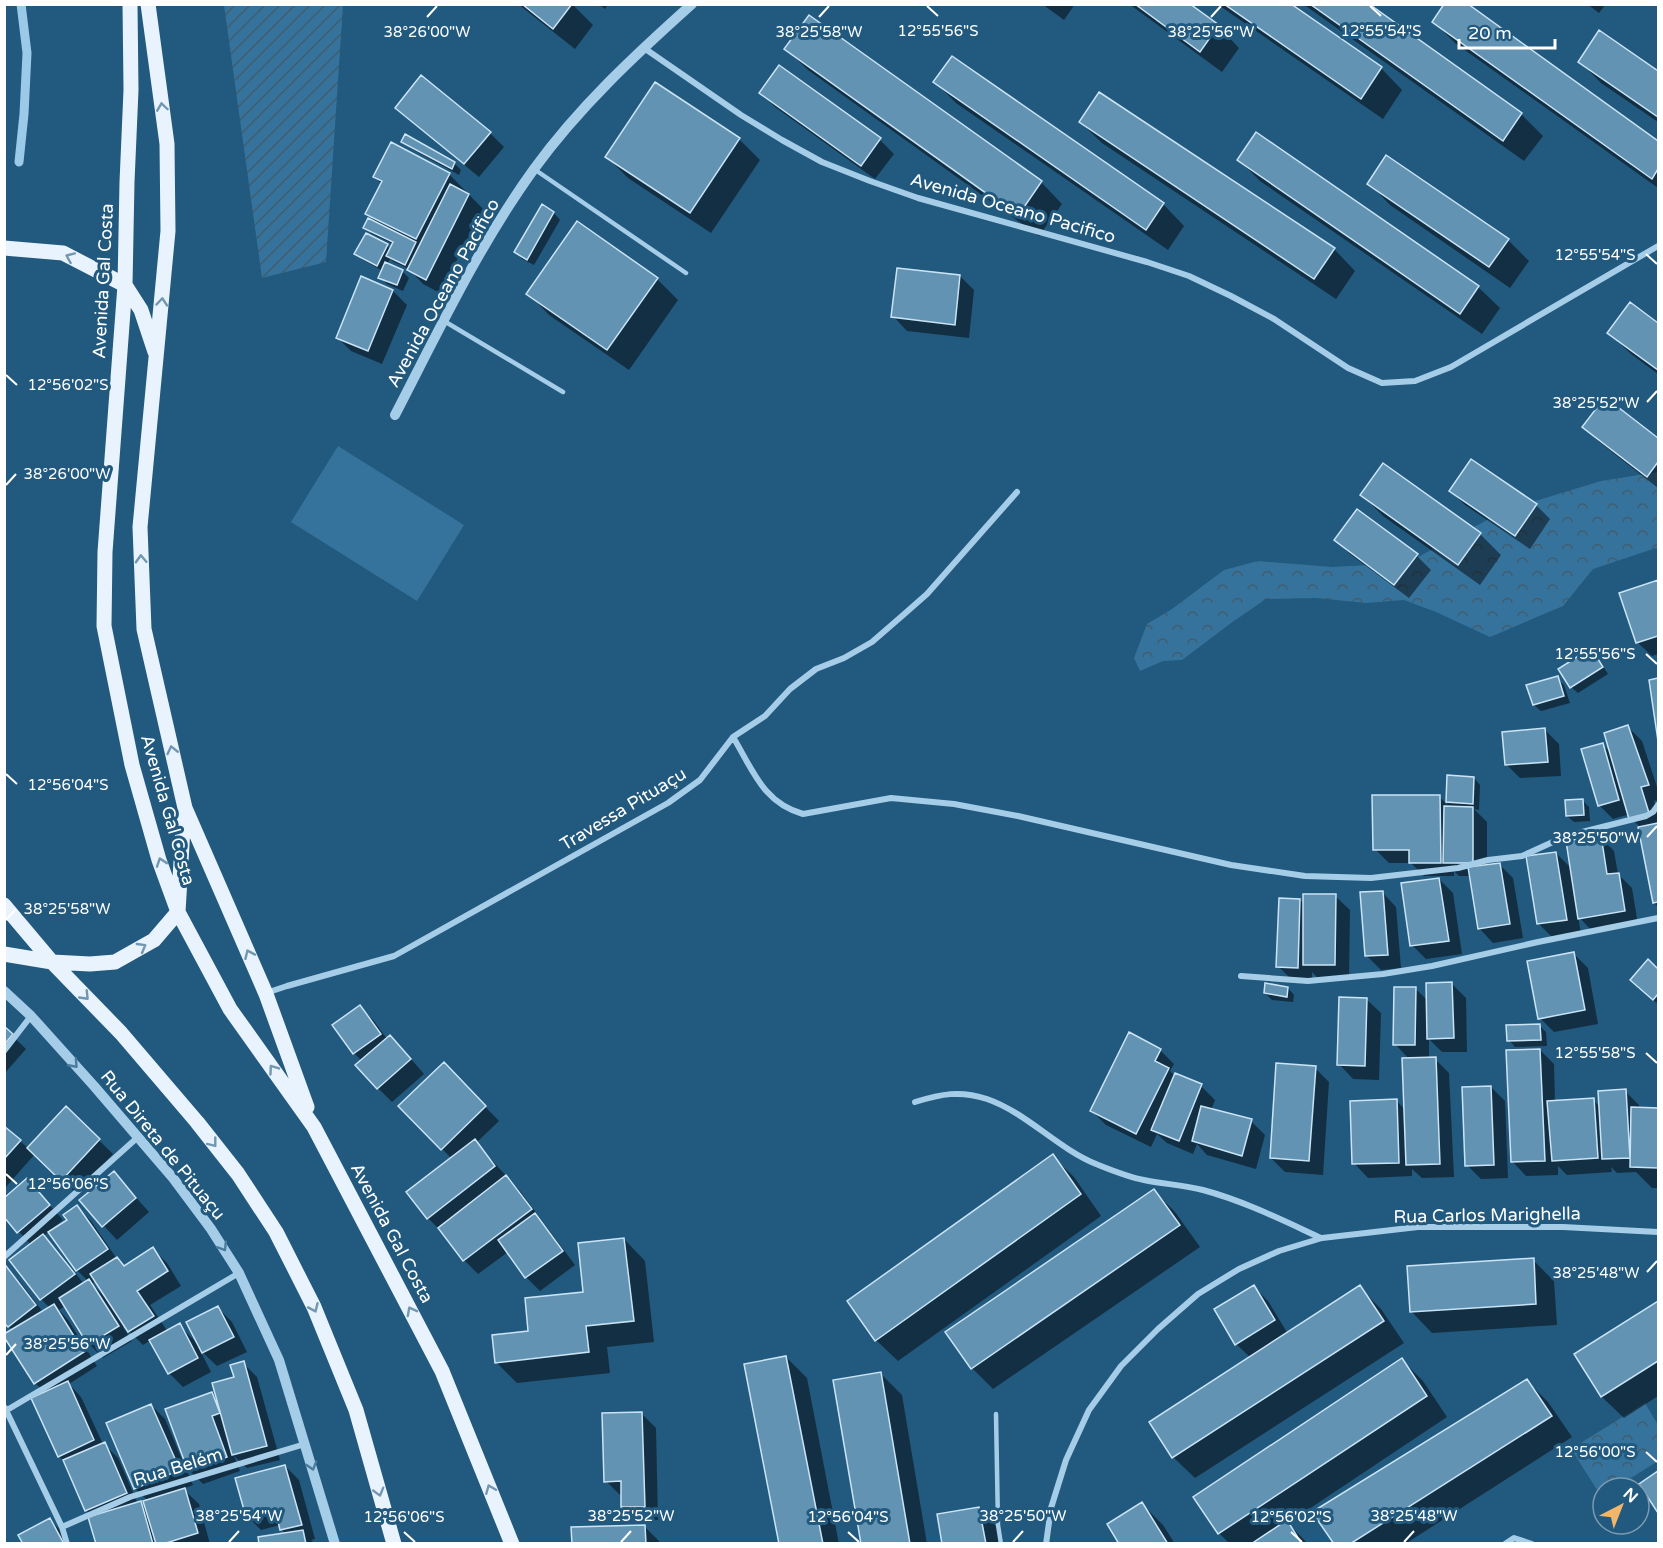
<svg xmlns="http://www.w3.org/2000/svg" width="1663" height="1548" viewBox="0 0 1663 1548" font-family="'Varela Round',sans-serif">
<defs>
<pattern id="forest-crowns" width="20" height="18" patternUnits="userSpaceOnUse" patternTransform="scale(1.5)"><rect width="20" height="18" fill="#35739c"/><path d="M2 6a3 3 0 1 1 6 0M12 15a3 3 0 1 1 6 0" fill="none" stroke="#435c6c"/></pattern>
<pattern id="garden-furrows" width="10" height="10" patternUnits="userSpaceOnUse" patternTransform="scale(1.5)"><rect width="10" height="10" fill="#35739c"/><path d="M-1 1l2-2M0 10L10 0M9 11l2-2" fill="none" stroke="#435c6c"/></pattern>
</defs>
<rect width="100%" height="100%" fill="#22597e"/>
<path fill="#35739c" d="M338,446L464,525L417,601L291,522Z"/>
<path fill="url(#forest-crowns)" d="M1658,472V550L1656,548L1593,569L1563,606L1490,637L1436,612L1404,600L1366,603L1316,598L1266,599L1231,623L1182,660L1163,661L1140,671L1134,658L1147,624L1172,609L1224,570L1258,561L1332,567L1407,563L1489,519L1532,502L1601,481Z
M1645,1403L1658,1425V1461L1615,1488H1603V1495L1601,1496L1571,1449Z"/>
<path fill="url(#garden-furrows)" d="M224,5H343L326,262L262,278Z"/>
<path fill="#0007" fill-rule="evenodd" d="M518,4H572L593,25L575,49Z
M599,4H608L605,9Z
M1042,4H1075L1064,20Z
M1129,4H1187L1218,26L1239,48L1222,72Z
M1217,4H1288L1381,68L1402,90L1383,119Z
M1303,4H1366L1521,114L1543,136L1524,161Z
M1465,4L1658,143V188L1455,43L1434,22Z
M1587,4H1606L1599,13Z
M1600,32L1658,73V122L1601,83L1580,62Z
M786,49L1041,182L1062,204L1039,236L808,70Z
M952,58L1163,204L1184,226L1168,250L956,103L935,82Z
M421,77L490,133L504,147L479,177L411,121L397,107Z
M761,93L880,140L894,154L875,179L775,107Z
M1080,122L1334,249L1355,271L1336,299L1102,143Z
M406,136L454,163L461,170L459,175L410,148L403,141Z
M739,139L760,160L711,233L628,178L607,157Z
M1239,160L1478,287L1500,308L1482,334L1260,181Z
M449,174L483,209L440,293L423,284L409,269L394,262L390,259L387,265L402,271L409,278L403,291L387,284L380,277L383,271L363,260L356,254L387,246L391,249L393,244L372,234L365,227L378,224L367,213L382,184L374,177Z
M1369,183L1508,240L1529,261L1510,288L1390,205Z
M542,206L554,213L560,220L534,265L522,259L516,252Z
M960,276L974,290L969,338L907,331L893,316Z
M362,278L393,291L407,305L382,364L351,351L337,337Z
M657,279L678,300L629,370L549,315L528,293Z
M1630,304L1658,325V374L1631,354L1609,333Z
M1605,399L1658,440V488L1598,441L1584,427Z
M1451,491L1536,505L1550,519L1530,549L1465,505Z
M1362,495L1480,534L1501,555L1480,585L1383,516Z
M1357,511L1417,556L1431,570L1409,598L1350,554L1336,540Z
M1658,582V654L1652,656L1637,642L1621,594Z
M1590,650L1597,657L1608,674L1578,693L1571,687Z
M1557,678L1564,685L1570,703L1541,711L1534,705Z
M1658,680V733L1651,681Z
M1628,727L1642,741L1658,790V800L1654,801L1658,815V907L1654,903L1640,827L1631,818L1630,814L1613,819L1599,805L1602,744L1612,754Z
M1545,730L1559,744L1561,776L1520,778L1506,764Z
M1449,777L1474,778L1480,785L1479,810L1474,809L1487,822V866L1499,864L1513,878L1523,938L1493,943L1479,928L1471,876H1459L1454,871V876H1424L1411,863H1389L1375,849L1439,796L1447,805ZM1457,861L1481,865L1457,864Z
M1582,800L1589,807L1590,821L1574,822L1567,816Z
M1600,837L1614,851L1618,874L1632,888L1638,925L1593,932L1578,916L1581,934L1553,938L1539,924L1556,853L1572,869Z
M1439,879L1453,893L1462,954L1426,959L1412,945Z
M1382,892L1396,907L1401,968L1381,970L1366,955Z
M1335,896L1350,910L1349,979L1318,978L1312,972V981L1292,980L1278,966L1300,900L1305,905Z
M1574,954L1588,968L1598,1024L1554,1032L1540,1018Z
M1648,962L1658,970V1004L1638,987Z
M1452,984L1466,998L1467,1052H1442L1429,1039V1059H1435L1449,1073L1454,1177L1422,1178L1412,1169V1176L1368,1178L1354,1163L1396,1100L1405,1110L1410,1060L1395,1044L1415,988L1427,1000Z
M1288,988L1294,995L1293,1002L1272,1000L1265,993Z
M1366,999L1381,1013L1379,1080L1353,1079L1339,1064Z
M360,1007L374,1021L387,1039L404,1051L424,1074L392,1102L378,1088L362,1061L355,1054L335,1026Z
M1539,1025L1546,1032L1547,1046L1515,1047L1509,1040Z
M4,1028L26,1049L4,1074Z
M1160,1050L1174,1064L1170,1071L1175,1076L1201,1086L1215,1100L1211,1110L1251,1121L1265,1135L1256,1169L1207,1155L1197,1144L1193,1154L1167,1143L1157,1134L1151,1147L1106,1125L1092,1111Z
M1540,1050L1554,1064L1555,1102L1593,1100L1600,1107L1625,1091L1639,1105V1109H1658V1188H1652L1636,1172L1617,1173L1611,1167L1612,1172L1567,1175L1558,1166V1175L1526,1176L1512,1161Z
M444,1064L499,1121L476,1143L520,1191L575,1265L540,1291L526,1277L508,1252L478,1274L464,1260L442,1232L428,1218L452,1159L400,1106Z
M1315,1068L1329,1082L1323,1175L1285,1172L1271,1158Z
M1491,1087L1505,1101L1508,1178L1481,1179L1467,1165Z
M66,1108L113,1154L76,1193L35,1154L4,1189V1128L28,1148Z
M1052,1156L1074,1177L1101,1216L898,1361L876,1340L849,1301Z
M114,1173L149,1212L117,1240L81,1201Z
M27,1180L63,1220L54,1227L56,1229L69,1220L77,1207L91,1221L117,1259L125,1267L153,1249L167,1263L181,1286L150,1305L168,1332L179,1325L197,1343L218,1308L232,1322L247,1352L217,1366L200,1350L211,1372L183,1387L169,1373L151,1340L143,1345L124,1326L123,1327L132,1341L103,1358L89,1344L65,1306L59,1310L68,1320L97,1366L69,1384L81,1397L103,1444H104L118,1458L138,1504L140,1503L148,1511V1501L135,1488L151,1405L165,1419L183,1462L186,1461L212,1394L219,1401L235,1378L243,1363L257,1377L280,1460L247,1468L234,1456L240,1471L203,1484L185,1466L193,1485L183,1489L199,1504L210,1544H98L93,1517L86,1510L66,1463L59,1456L46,1393L35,1383L13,1331L4,1321V1266L20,1282L43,1312L50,1308L41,1299L31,1245L4,1215ZM49,1231L77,1270L88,1281L84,1284L57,1250L44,1236ZM96,1280L107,1299L92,1284Z
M1154,1191L1175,1212L1200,1247L993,1389L972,1368Z
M624,1239L645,1261L654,1342L607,1347L610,1373L517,1383L496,1362L530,1332L585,1293Z
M1533,1260L1554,1281L1557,1325L1432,1333L1411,1311Z
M1254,1287L1268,1301L1288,1334L1359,1287L1381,1309L1404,1343L1195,1478L1173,1457L1151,1422L1251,1358L1236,1344Z
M1658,1302V1396L1624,1418L1602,1397L1576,1354Z
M786,1357L807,1378L839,1544H781Z
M1402,1360L1423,1381L1447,1417L1288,1523L1308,1544H1230L1219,1533Z
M881,1374L902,1395L927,1544H863Z
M1527,1381L1548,1402L1572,1437L1405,1544H1336Z
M642,1414L656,1428L658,1520L637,1521L623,1506V1495H620L606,1481Z
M285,1466L299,1480L315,1539L311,1540L315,1544H260L286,1534L282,1530L280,1525L261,1530L247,1516Z
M1658,1473V1510L1641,1484Z
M1142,1504L1163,1525L1175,1544H1121Z
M978,1509L1000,1530L1002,1544H944Z
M50,1520L64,1534L69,1544H24Z
M645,1527L659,1541V1544H574Z"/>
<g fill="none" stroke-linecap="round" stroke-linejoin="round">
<path stroke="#9acae8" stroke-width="9" d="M19,162L24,114L27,53L21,4"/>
</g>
<path fill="#6393b3" stroke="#cae4f5" stroke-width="1.5" d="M522,4H572L553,29Z
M1135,4H1190L1219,25L1200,52Z
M1224,4H1291L1382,67L1361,99Z
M1310,4H1369L1522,113L1503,141Z
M1444,4H1468L1658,141V169L1652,179L1432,22Z
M809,15L1042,181L1018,216L784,49Z
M1599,30L1658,71V117L1578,62Z
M952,56L1164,203L1146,230L933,82Z
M779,65L881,138L861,166L759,93Z
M421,75L491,132L464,164L395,108Z
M655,82L740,138L690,213L605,157Z
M1099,92L1335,248L1314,279L1079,122Z
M1256,132L1479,286L1460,314L1237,160Z
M405,134L455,162L452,169L401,142Z
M391,142L450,173L416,239L365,214L382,181L373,177Z
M1386,155L1509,239L1489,267L1367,184Z
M450,184L469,194L426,280L407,270Z
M542,204L554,212L527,260L514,252Z
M368,218L416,242L405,265L386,256L393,242L363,228Z
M577,221L658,278L607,350L526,294Z
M366,233L388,244L377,266L354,254Z
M385,262L403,270L397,285L378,278Z
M897,268L960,275L955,325L891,317Z
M361,276L393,290L368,351L336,338Z
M1630,302L1658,323V370L1607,333Z
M1605,397L1658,438V462L1647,477L1582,427Z
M1471,459L1537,504L1515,536L1449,491Z
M1383,463L1481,533L1458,565L1360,495Z
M1357,509L1418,554L1394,585L1334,540Z
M1658,580V636L1636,643L1619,593Z
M1591,648L1603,667L1570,688L1558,669Z
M1558,676L1564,696L1533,705L1526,685Z
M1658,678V741L1649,680Z
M1628,725L1649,785L1641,787L1649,813L1629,819L1604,733Z
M1545,728L1548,762L1505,765L1502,732Z
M1603,743L1619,800L1598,806L1581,749Z
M1447,775L1474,777L1473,804L1446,802Z
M1372,795H1440L1441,863H1409V850H1373Z
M1583,799L1584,815L1566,816L1565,800Z
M1444,806L1473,807V863H1443Z
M1658,823V902L1653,903L1638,827Z
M1601,835L1607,874L1619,873L1625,911L1578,919L1566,841Z
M1556,852L1567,920L1537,924L1526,856Z
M1500,863L1510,924L1478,929L1468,867Z
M1439,878L1449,941L1410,946L1401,883Z
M1383,891L1388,955L1365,956L1360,892Z
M1303,894H1336L1335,965H1303Z
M1279,898L1300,899L1298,968L1276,967Z
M1574,952L1585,1010L1538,1019L1527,961Z
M1648,959L1658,969V994L1653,1000L1630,980Z
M1452,982L1454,1038L1427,1039L1426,983Z
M1265,983L1288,987L1287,997L1264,993Z
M1394,987H1416L1415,1045H1393Z
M1339,997L1367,998L1365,1066L1337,1065Z
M360,1005L381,1034L353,1054L332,1025Z
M1540,1024L1541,1040L1507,1041L1506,1025Z
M4,1026L13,1034L4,1045Z
M1129,1032L1161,1049L1155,1061L1169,1068L1136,1134L1090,1111Z
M390,1035L411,1059L377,1089L355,1065Z
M1540,1049L1545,1161L1511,1162L1506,1050Z
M1436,1057L1440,1164L1406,1165L1402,1058Z
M444,1062L486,1106L441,1150L398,1106Z
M1276,1063L1316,1066L1309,1161L1270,1158Z
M1175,1073L1202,1084L1179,1141L1151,1130Z
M1491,1086L1494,1165L1465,1166L1462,1087Z
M1626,1089L1630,1158L1602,1159L1598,1091Z
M1594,1098L1598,1158L1552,1161L1547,1101Z
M1397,1099L1399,1163L1352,1164L1350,1101Z
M66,1106L100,1139L61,1181L27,1148Z
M1201,1106L1252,1119L1242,1156L1192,1141Z
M1631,1107L1658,1108V1168L1630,1167Z
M4,1126L21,1140L4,1159Z
M475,1139L495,1166L427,1219L406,1192Z
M1053,1154L1081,1194L875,1341L847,1301Z
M114,1171L136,1198L102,1227L79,1200Z
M506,1175L532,1209L463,1261L438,1228Z
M27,1178L50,1205L17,1233L4,1217V1198Z
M1154,1189L1180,1225L971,1369L945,1332Z
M77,1205L108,1249L76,1271L48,1232L67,1220L63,1215Z
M535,1213L563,1251L525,1278L498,1240Z
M43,1234L75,1274L40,1300L9,1260Z
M624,1238L634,1321L586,1326L589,1352L495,1363L492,1335L528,1331L525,1298L583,1292L578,1243Z
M153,1247L168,1271L137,1291L154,1316L128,1332L90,1274L117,1257L124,1266Z
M1534,1258L1536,1304L1410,1312L1407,1266Z
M6,1266L36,1305L8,1327L4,1323V1267Z
M89,1279L119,1326L88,1345L59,1298Z
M1254,1285L1275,1320L1235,1345L1214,1309Z
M1360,1285L1384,1321L1172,1458L1149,1422Z
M1658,1301V1361L1601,1397L1574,1354Z
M54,1304L84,1352L34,1384L4,1337V1334Z
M218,1306L234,1337L202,1353L186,1322Z
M180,1323L198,1358L168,1374L149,1340Z
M786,1356L823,1544H779L744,1364Z
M1402,1358L1427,1396L1218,1534L1193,1497Z
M244,1361L267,1446L232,1455L212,1383L234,1377L230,1365Z
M881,1372L910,1544H861L833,1380Z
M1527,1379L1552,1416L1350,1544H1334L1312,1512Z
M68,1381L94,1440L58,1457L31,1398Z
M212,1392L220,1413L212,1416L227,1457L188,1471L165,1409Z
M151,1404L180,1470L134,1489L106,1423Z
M642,1412L645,1507H621V1481L604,1482L602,1413Z
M105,1442L127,1493L85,1511L63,1460Z
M285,1465L302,1525L280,1530L275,1509L246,1517L235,1478Z
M1658,1471V1513L1639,1484Z
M185,1488L198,1533L163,1544H156L143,1501Z
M141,1501L153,1544H96L88,1517Z
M1142,1502L1168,1544H1119L1107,1524Z
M979,1507L986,1544H942L937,1514Z
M50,1518L64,1544H23L18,1535Z
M1287,1520L1302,1544H1251Z
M645,1525L646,1544H572L571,1527Z
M303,1530L306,1544H259L258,1537Z"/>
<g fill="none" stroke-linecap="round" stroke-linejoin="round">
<path stroke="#a6cde7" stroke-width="4.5" d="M534,169L686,273
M444,321L563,392
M996,1414L998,1525L1001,1544"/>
<path stroke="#a6cde7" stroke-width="6" d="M644,48L741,115L782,140L822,162L870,181L918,198L1147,262L1189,276L1231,296L1274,319L1348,368L1382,383L1415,381L1451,367L1658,246
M733,737C753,770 763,803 803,814L891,798L954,804L1018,816L1231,865L1305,876L1371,878L1458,868L1488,860L1522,856L1566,836L1646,816L1653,812L1658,805
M1241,976L1308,981L1383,974L1432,966L1538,942L1658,918
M266,993L287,986L394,956L668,803L700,780L733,737L765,716L790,689L816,669L844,658L872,642L902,616L927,594L1017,492
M4,1051L31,1016
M915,1102C941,1094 960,1090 987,1099C1027,1113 1057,1148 1096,1164C1111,1170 1128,1177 1144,1180C1163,1184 1183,1185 1203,1190C1244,1201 1282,1220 1321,1238
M4,1257L138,1137
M5,1408L62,1527L67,1544
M7,1410L239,1273
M62,1527L130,1497L305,1444
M1046,1544L1051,1508L1066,1460L1089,1410L1121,1366L1158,1329L1198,1294L1239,1269L1279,1251L1322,1238L1418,1227H1563L1658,1232
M1505,1544L1514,1538L1532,1544"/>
<path stroke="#a6cde7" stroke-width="10" d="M395,415C438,332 479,245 534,169C579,107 635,55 692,4
M4,991L31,1016L94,1086L173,1178L211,1229L239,1273L279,1360L335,1544"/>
<path stroke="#e8f3fd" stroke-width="15" d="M130,4L131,90L127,182L125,285L105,552L104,626L132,765L159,860L178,912L230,1009L314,1127L442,1371L512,1544
M148,4L167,144L168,231L140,527L144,629L185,808L266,994L307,1107
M4,248L63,253L125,285L141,310L155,352
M4,905L52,962L121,1033L197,1122L238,1174L276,1232L314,1307L356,1410L394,1544
M4,954L52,962L90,964L115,962L154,940L178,912L184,811"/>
</g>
<defs><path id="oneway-chevron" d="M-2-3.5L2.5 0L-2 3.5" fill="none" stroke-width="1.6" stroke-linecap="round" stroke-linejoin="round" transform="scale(1.5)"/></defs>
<g stroke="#7197b1">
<use href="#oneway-chevron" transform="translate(162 107) rotate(-98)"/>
<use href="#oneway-chevron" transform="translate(70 257) rotate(-156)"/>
<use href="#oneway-chevron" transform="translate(162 302) rotate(-85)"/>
<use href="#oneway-chevron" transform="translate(141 559) rotate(-92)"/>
<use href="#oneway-chevron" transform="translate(172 750) rotate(-103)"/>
<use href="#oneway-chevron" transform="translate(161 862) rotate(-109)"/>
<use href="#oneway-chevron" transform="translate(142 947) rotate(-30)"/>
<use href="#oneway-chevron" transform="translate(249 954) rotate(-114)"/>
<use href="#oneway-chevron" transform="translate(85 996) rotate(46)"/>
<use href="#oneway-chevron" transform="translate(273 1069) rotate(-125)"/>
<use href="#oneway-chevron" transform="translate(213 1143) rotate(52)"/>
<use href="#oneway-chevron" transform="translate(314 1308) rotate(66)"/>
<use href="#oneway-chevron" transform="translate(411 1311) rotate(-118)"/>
<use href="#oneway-chevron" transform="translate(490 1489) rotate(-112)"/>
<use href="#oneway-chevron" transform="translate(379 1492) rotate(74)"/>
</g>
<g stroke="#4a7c9e">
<use href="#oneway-chevron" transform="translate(74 1064) rotate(48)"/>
<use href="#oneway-chevron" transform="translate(223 1247) rotate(58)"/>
<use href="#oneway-chevron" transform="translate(312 1466) rotate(73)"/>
</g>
<path fill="none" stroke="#fff" stroke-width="2" d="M927,6L938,16M1370,6L1381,16M427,17L437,6M819,17L829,6M1211,17L1221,6M1646,254L1657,264M6,375L17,385M1647,402L1657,391M6,485L16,474M1646,654L1657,664M6,774L17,784M1647,837L1657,826M6,920L16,909M1646,1053L1657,1063M6,1174L17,1184M1647,1272L1657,1261M6,1355L16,1344M1646,1452L1657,1462M404,1532L415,1542M848,1532L859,1542M1291,1532L1302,1542M229,1542L239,1531M621,1542L631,1531M1013,1542L1023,1531M1404,1542L1414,1531"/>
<g text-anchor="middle" stroke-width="6" stroke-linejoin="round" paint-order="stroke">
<g font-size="18" fill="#fff" stroke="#22597e">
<text transform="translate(1013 208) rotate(16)" y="6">Avenida Oceano Pacifico</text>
<text transform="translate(103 281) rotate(-87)" y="6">Avenida Gal Costa</text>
<text transform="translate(443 293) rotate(-61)" y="6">Avenida Oceano Pacífico</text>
<text transform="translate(623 809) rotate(-31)" y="6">Travessa Pituaçu</text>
<text transform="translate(168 810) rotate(74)" y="6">Avenida Gal Costa</text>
<text transform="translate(163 1145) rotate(51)" y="6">Rua Direta de Pituaçu</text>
<text transform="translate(1487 1215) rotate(-1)" y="6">Rua Carlos Marighella</text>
<text transform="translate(392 1233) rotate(62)" y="6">Avenida Gal Costa</text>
<text transform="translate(178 1467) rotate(-17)" y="6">Rua Belém</text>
</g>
</g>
<g font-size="15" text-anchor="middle" fill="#fff" stroke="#22597e" stroke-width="6" stroke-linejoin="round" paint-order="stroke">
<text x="938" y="36">12°55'56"S</text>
<text x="1381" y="36">12°55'54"S</text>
<text x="427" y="37">38°26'00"W</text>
<text x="819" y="37">38°25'58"W</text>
<text x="1211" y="37">38°25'56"W</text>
<text x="1595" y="260">12°55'54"S</text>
<text x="68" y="390">12°56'02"S</text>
<text x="1596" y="408">38°25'52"W</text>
<text x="67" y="479">38°26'00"W</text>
<text x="1595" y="659">12°55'56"S</text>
<text x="68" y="790">12°56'04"S</text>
<text x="1596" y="843">38°25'50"W</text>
<text x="67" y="914">38°25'58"W</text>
<text x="1595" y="1058">12°55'58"S</text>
<text x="68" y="1189">12°56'06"S</text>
<text x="1596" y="1278">38°25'48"W</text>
<text x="67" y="1349">38°25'56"W</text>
<text x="1595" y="1457">12°56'00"S</text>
<text x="239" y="1521">38°25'54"W</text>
<text x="631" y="1521">38°25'52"W</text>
<text x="1023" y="1521">38°25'50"W</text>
<text x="1414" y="1521">38°25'48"W</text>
<text x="404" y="1522">12°56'06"S</text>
<text x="848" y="1522">12°56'04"S</text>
<text x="1291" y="1522">12°56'02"S</text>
</g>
<rect width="1663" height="1548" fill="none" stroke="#ffffff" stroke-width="12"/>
<g transform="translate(1621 1506) rotate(42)"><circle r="28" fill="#22597e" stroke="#7a9bb2" stroke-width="1.5"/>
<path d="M0-4.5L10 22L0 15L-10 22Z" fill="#f3b568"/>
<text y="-9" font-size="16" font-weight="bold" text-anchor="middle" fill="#ffffff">N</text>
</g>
<path d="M1459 39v9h96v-9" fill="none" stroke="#ffffff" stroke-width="3"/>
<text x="1468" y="39" font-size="18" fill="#ffffff" stroke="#22597e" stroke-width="4.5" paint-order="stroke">20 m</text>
</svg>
